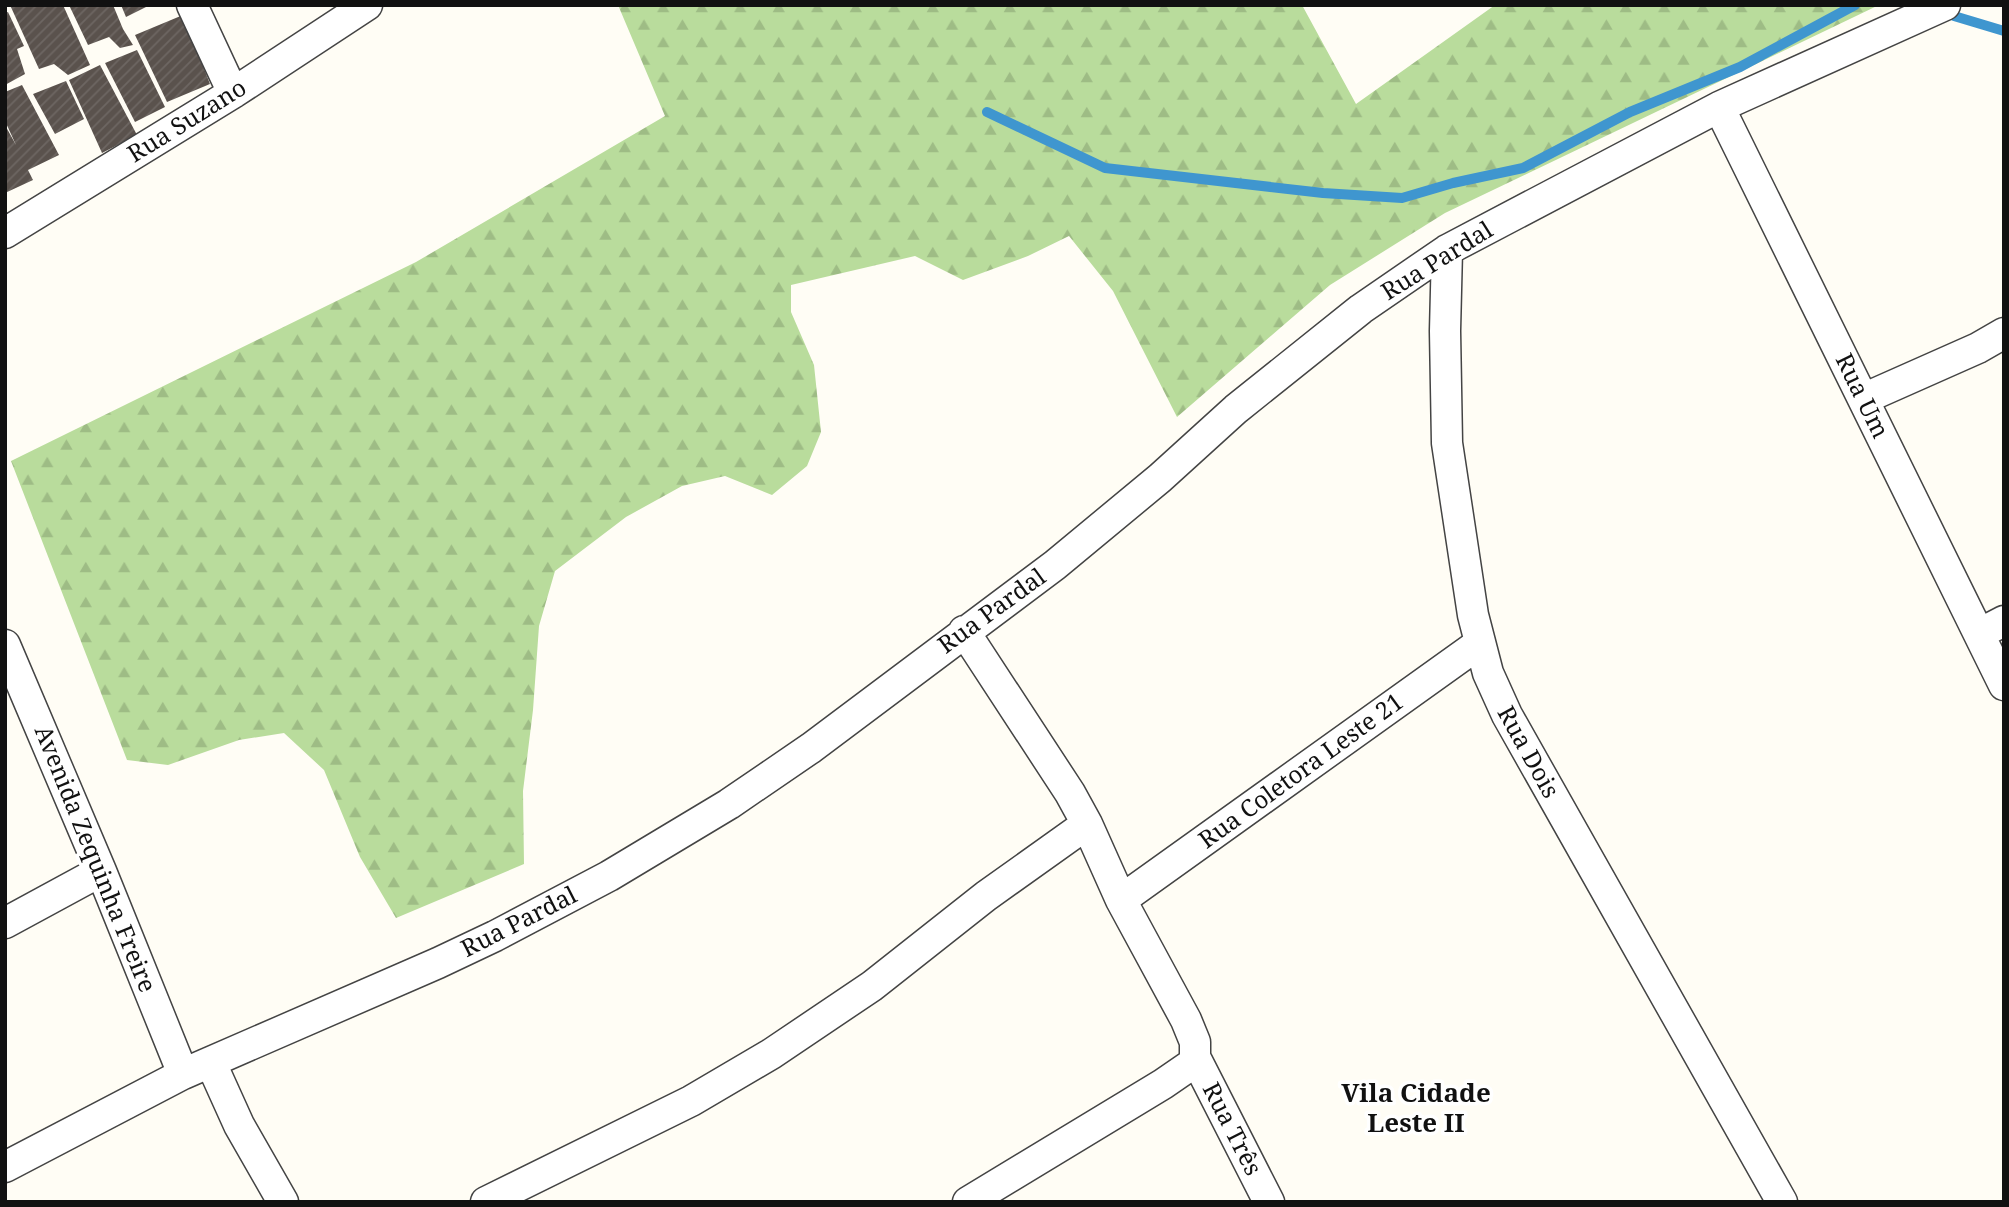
<svg xmlns="http://www.w3.org/2000/svg" width="2009" height="1207" viewBox="0 0 2009 1207" font-family="'Noto Serif',serif">
<defs>
<pattern id="forest-firs" width="22" height="20" patternUnits="userSpaceOnUse" patternTransform="scale(1.75)"><rect width="22" height="20" fill="#b9dc9c"/><path d="M5 1l3.5 6h-7zM16 11l3.5 6h-7z" fill="#9ebc85"/></pattern>
<pattern id="building-hatch" width="6" height="6" patternUnits="userSpaceOnUse" patternTransform="scale(1.75)"><rect width="6" height="6" fill="#5a524d"/><path d="M-1 1l2-2M0 6l6-6M5 7l2-2" fill="none" stroke="#6d6662"/></pattern>
</defs>
<rect width="100%" height="100%" fill="#fffdf5"/>
<path fill="url(#forest-firs)" d="M618,5H1302L1356,104L1495,5H1879L1445,213L1330,285L1177,417L1113,291L1069,236L1028,256L963,280L915,256L791,285V312L814,365L821,432L807,466L772,495L725,476L682,486L626,517L555,571L539,626L533,710L523,791L524,864L396,918L360,857L324,770L284,733L239,740L168,765L127,760L11,461L416,262L665,116Z"/>
<g fill="none" stroke-linecap="round" stroke-linejoin="round">
<path stroke="#3f96cf" stroke-width="10" d="M1945,11L1954,16L2004,31
M987,112L1105,168L1323,193L1402,198L1453,183L1523,168L1630,112L1740,67L1855,5"/>
</g>
<path fill="url(#building-hatch)" d="M10,5H63L90,65L68,75L54,64L39,69Z
M69,5H113L123,29L133,45L120,48L109,37L88,45Z
M121,5H150L126,17Z
M8,12L24,46L17,49L25,74L5,85V13Z
M183,15L210,84L167,102L135,35Z
M137,50L165,107L135,122L105,63Z
M100,65L137,135L102,153L69,80Z
M66,81L84,119L55,134L33,94Z
M22,85L59,155L28,170L33,180L5,193V125L16,145L5,121V92Z"/>
<g fill="none" stroke-linecap="round" stroke-linejoin="round">
<defs>
<path id="minor" d="M192,5L233,93
M1719,107L2004,685
M5,233L233,93L367,5
M1447,250L1445,331L1447,443L1473,615L1488,673L1507,715L1782,1202
M1863,399L1978,348L2004,333
M964,631L1070,793L1087,824L1121,900L1186,1020L1195,1042V1062L1163,1084L968,1202
M1979,634L2004,621
M5,645L101,871L183,1074
M1121,900L1480,643
M5,923L101,871
M1195,1057L1269,1202
M211,1063L239,1125L283,1202
M5,1167L183,1074L438,963L495,936L609,876L729,804L811,748L1055,565L1160,478L1236,409L1361,309L1447,250L1719,107L1945,5
M486,1202L691,1101L771,1054L872,986L986,896L1087,824"/>
</defs>
<use href="#minor" stroke="#444" stroke-width="33"/>
<use href="#minor" stroke="#fff" stroke-width="30"/>
</g>
<g text-anchor="middle" stroke-width="7" stroke-linejoin="round" paint-order="stroke">
<g font-size="24" fill="#111" stroke="#fff">
<text transform="translate(187 121) rotate(-32)" y="8">Rua Suzano</text>
<text transform="translate(1437 261) rotate(-32)" y="8">Rua Pardal</text>
<text transform="translate(1862 396) rotate(64)" y="8">Rua Um</text>
<text transform="translate(992 611) rotate(-36)" y="8">Rua Pardal</text>
<text transform="translate(1528 752) rotate(61)" y="8">Rua Dois</text>
<text transform="translate(1301 771) rotate(-36)" y="8">Rua Coletora Leste 21</text>
<text transform="translate(95 859) rotate(68)" y="8">Avenida Zequinha Freire</text>
<text transform="translate(519 922) rotate(-27)" y="8">Rua Pardal</text>
<text transform="translate(1232 1129) rotate(63)" y="8">Rua Três</text>
</g>
<g font-size="26" font-weight="bold" fill="#111" stroke="#fff">
<text x="1416" y="1102">Vila Cidade<tspan x="1416" dy="30">Leste II</tspan></text>
</g>
</g>
<rect width="2009" height="1207" fill="none" stroke="#111111" stroke-width="14"/>
</svg>
